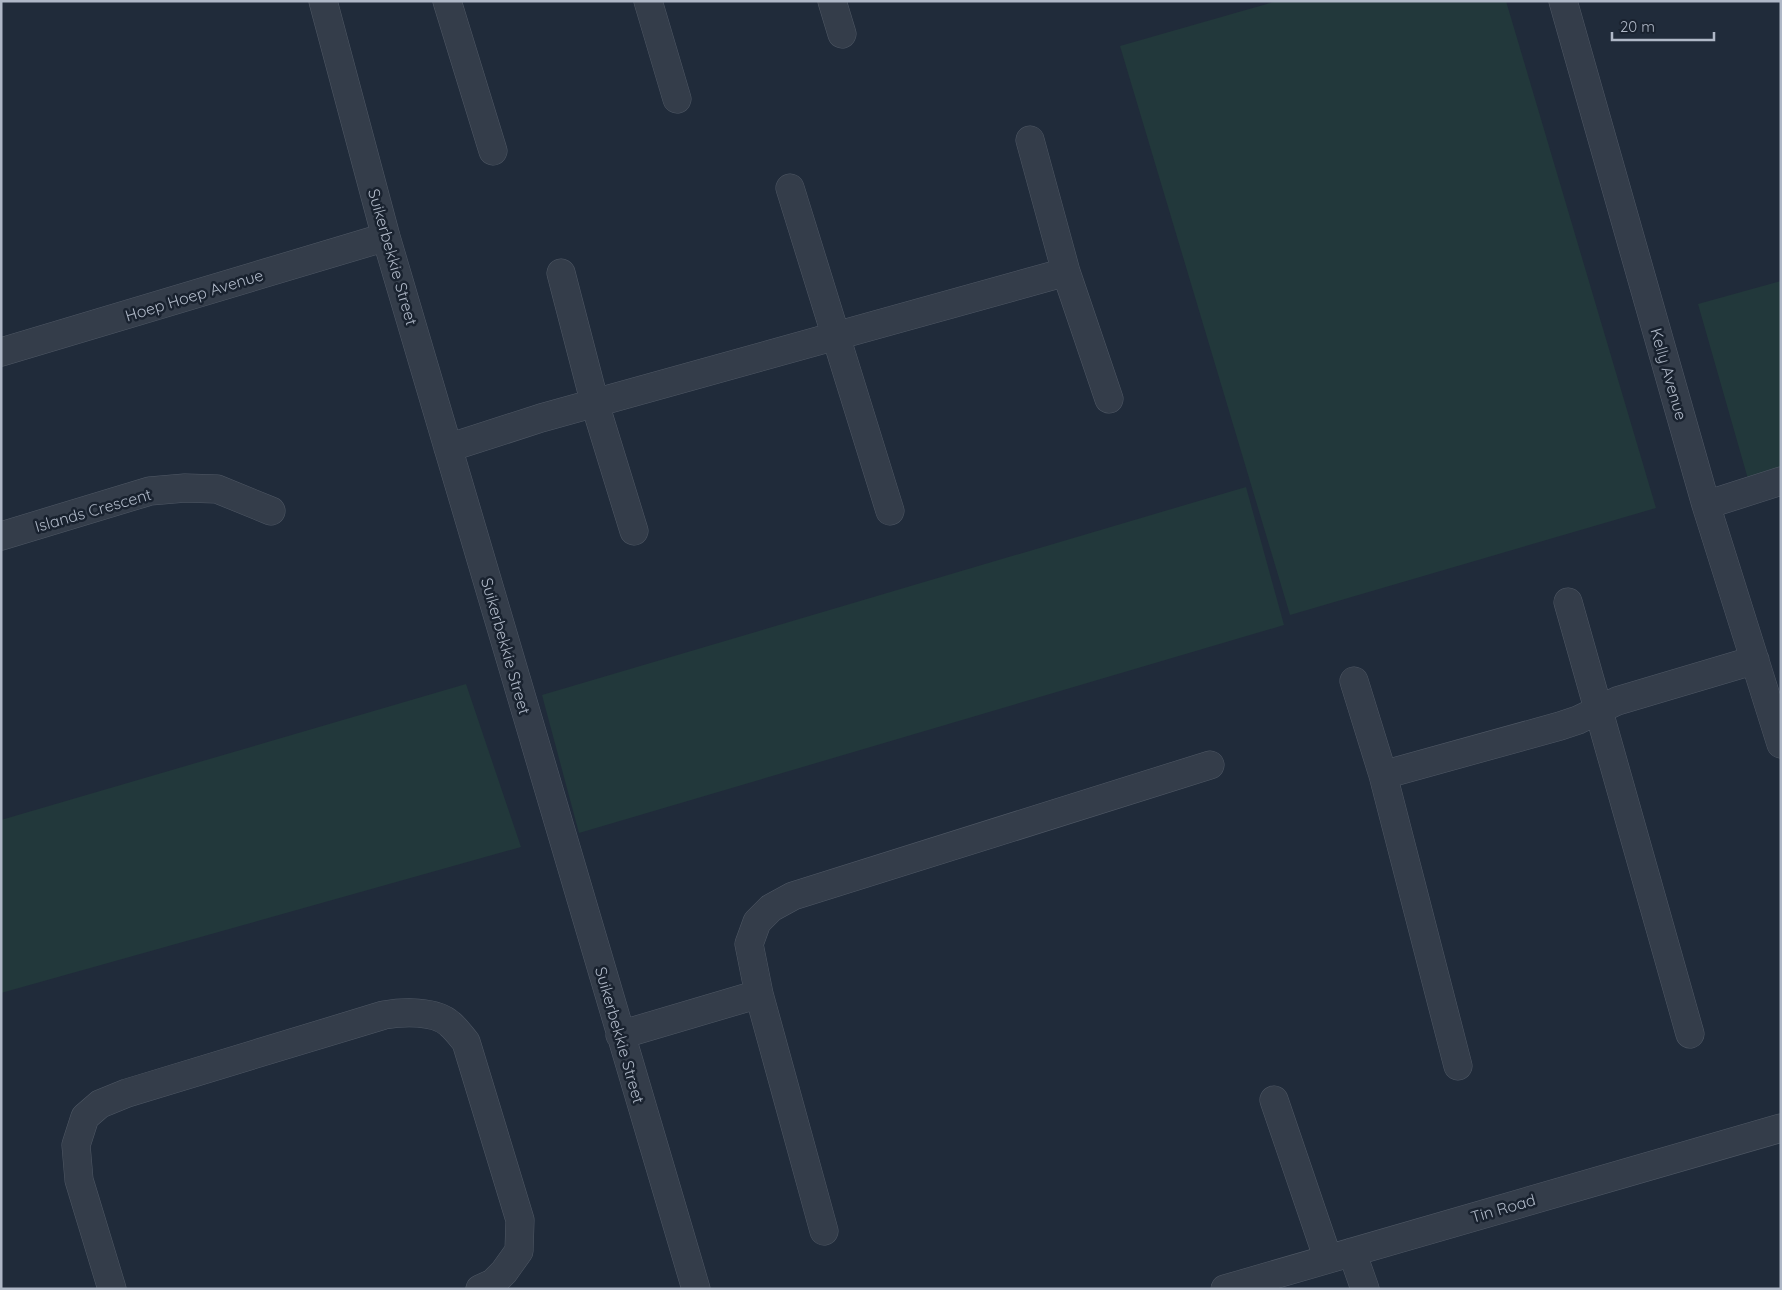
<svg xmlns="http://www.w3.org/2000/svg" width="1782" height="1290" viewBox="0 0 1782 1290" font-family="Quicksand,sans-serif">
<rect width="100%" height="100%" fill="#202b3a"/>
<path fill="#22383b" d="M1277,1H1506L1656,508L1290,615L1120,46Z
M1781,281V491L1754,500L1698,304Z
M1246,487L1284,625L579,833L542,695Z
M466,684L521,847L1,993V820Z"/>
<g fill="none" stroke-linecap="round" stroke-linejoin="round">
<defs>
<path id="minor" d="M323,1L386,237L696,1289
M447,1L493,151
M648,1L677,99
M832,1L842,34
M1563,1L1706,505L1781,744
M1030,140L1066,272L1109,399
M790,188L890,511
M561,273L595,404L634,531
M1,352L386,237
M448,448L541,418L1066,272
M1706,505L1781,481
M1,536L150,491L185,488L217,489L271,511
M1568,602L1690,1034
M1354,681L1383,775
M620,1035L759,994
M1458,1066L1383,775L1560,726L1578,720L1617,701L1755,660
M1274,1100L1328,1259
M824,1231L759,994L749,944L757,922L771,908L793,896L1210,765
M1352,1252L1365,1289
M112,1289L79,1180L76,1145L85,1117L100,1104L127,1093L384,1015C402,1012 435,1010 450,1024C456,1029 461,1036 466,1042L520,1220L519,1251L504,1272L493,1283L480,1289
M1225,1289L1781,1128"/>
</defs>
<use href="#minor" stroke="#4f5865" stroke-width="29"/>
<use href="#minor" stroke="#343d4a" stroke-width="28"/>
</g>
<g text-anchor="middle" stroke-width="5" stroke-linejoin="round" paint-order="stroke">
<g font-size="16" fill="#afb8c7" stroke="#19222f">
<text transform="translate(393 257) rotate(74)" y="6">Suikerbekkie Street</text>
<text transform="translate(194 295) rotate(-17)" y="6">Hoep Hoep Avenue</text>
<text transform="translate(1669 374) rotate(74)" y="6">Kelly Avenue</text>
<text transform="translate(93 510) rotate(-16)" y="6">Islands Crescent</text>
<text transform="translate(506 646) rotate(74)" y="6">Suikerbekkie Street</text>
<text transform="translate(620 1035) rotate(74)" y="6">Suikerbekkie Street</text>
<text transform="translate(1503 1208) rotate(-16)" y="6">Tin Road</text>
</g>
</g>
<rect width="1782" height="1290" fill="none" stroke="#afb8c7" stroke-width="5"/>
<path d="M1612 32v8h102v-8" fill="none" stroke="#afb8c7" stroke-width="2.5"/>
<text x="1620" y="32" font-size="15" fill="#afb8c7" stroke="#19222f" stroke-width="4" paint-order="stroke">20 m</text>
</svg>
